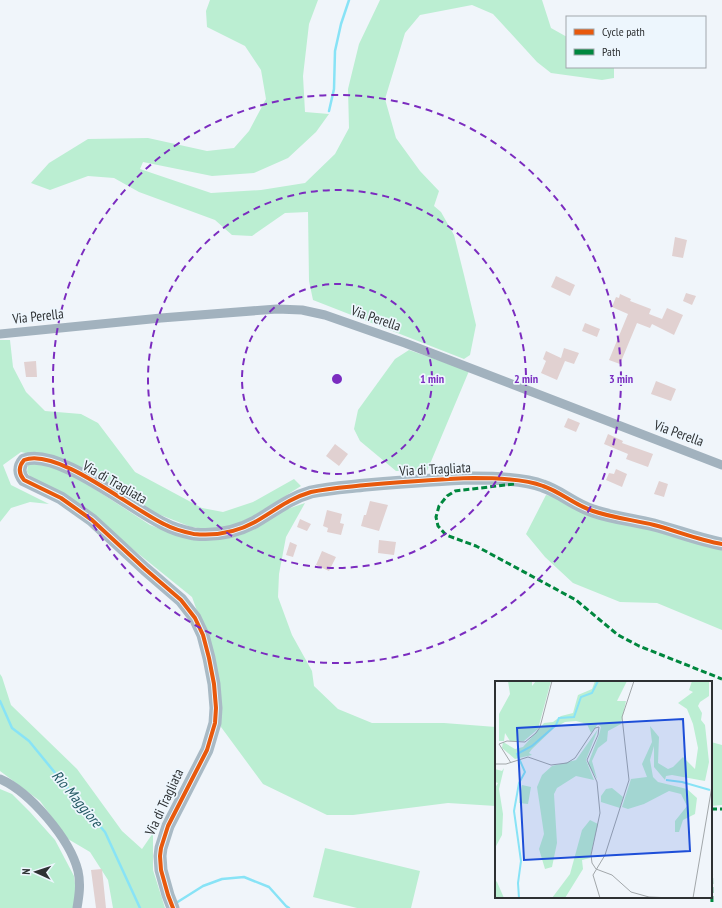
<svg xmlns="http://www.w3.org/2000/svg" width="722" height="908" viewBox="0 0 722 908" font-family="'PT Sans Narrow',sans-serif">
<rect width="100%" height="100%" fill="#f0f5fa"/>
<path fill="#bbeed2" d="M210,0H318L309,24L303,76L305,112L329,114L316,132L288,158L254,173L212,176L143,162L140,169L211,193L261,190L305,183L335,154L349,128L348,89L359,44L380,0H542L551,28L567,37V67H614V78L602,80L551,73L537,62L493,14L472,5L420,15L405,33L385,99L396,138L420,171L439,191L434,206L441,212L454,235L464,275L476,325L470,355L464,359L313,300L309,281L308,212L285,213L252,236L232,235L215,220L139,192L114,178L88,176L50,190L31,183L49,163L88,139L148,138L207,151L234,148L249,131L266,99L261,70L245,46L207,27L206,11Z
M0,340H10L13,367L26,392L45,411L81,414L98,423L135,472L202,508L223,512L253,502L294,479L301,486L252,517L220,531L191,527L153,512L61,461L21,452L3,465L11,485L49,504L30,502L11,508L0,522Z
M409,350L469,371L427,471H396L360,441L354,429L358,410L395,359Z
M39,462L70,473L150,525L176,535L197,540L305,503L286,537L279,574L278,597L292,635L312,671L314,686L338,709L372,723H444L496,727V806L448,803L353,815H327L263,784L221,727L201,622L192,597L62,492L32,479L27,472L28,465Z
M546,495L557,497L722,548V630L657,603L620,602L573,583L545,557L526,534Z
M0,674L2,677L11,705L77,769L122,831L142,849L153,833V870L165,908H113L108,880L90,852L68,839L40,801L0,771Z
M711,742L722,745V805L711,806Z
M0,789L12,794L30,812L55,840L74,876L77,898L76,908H0Z
M325,848L420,871L411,908H357L313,897Z"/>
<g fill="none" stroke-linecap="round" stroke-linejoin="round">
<path stroke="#88e3f6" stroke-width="2.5" d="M329,111L334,89L335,51L341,24L349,0
M0,701L12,728L29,741L79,802L105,832L140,908
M176,903L203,886L222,879L244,877L269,887L286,906L289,908"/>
</g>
<path fill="#e1d1d1" d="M675,237L687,240L683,258L672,256Z
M556,276L575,285L570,296L551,287Z
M686,293L696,296L692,305L683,301Z
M620,294L631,299L630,301L651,309L649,314L662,319L667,308L683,315L674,335L652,324L650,328L637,323L620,364L609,360L628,314L612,307L616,297L619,298Z
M585,323L600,329L597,337L582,331Z
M564,348L579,353L574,364L565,361L557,380L541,373L546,361L543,359L546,351L561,358Z
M36,361L37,377H26L24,362Z
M656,381L676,389L671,401L651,394Z
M568,418L580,423L576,432L564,427Z
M608,434L623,441L622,443L653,454L648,467L626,459L628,454L604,444Z
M335,444L348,454L339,466L326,456Z
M616,469L627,474L622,487L606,480L609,473L614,474Z
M659,481L668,484L664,497L654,494Z
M370,501L388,505L379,531L361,526L364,515H366Z
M327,510L342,514L340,523L344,524L341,535L327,532L328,528L323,526Z
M300,519L311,524L307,531L297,527Z
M379,540L396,542L394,555L378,553Z
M290,542L297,545L293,557L286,555Z
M322,551L336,557L329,571L316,565Z
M102,869L106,908H96L91,870Z"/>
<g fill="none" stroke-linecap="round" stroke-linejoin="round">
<path stroke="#a2b2be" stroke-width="9" d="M0,334L161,318L277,309L302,310L325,315L405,343L722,465
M0,779C30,792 70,839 78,871C81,884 79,896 77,908"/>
<path stroke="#a9bac5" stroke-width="13" d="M173,908L168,895L161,870L160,856L161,848L168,826L207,750L215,723L216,708L214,684L209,658L203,635L195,618L181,600L145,569L92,520L61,498L24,480C19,474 18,467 24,460C58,447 134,511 166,525C175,530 185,532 194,534C215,536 237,532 255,522C274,511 290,498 311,492C329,488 348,487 366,485C402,482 438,479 473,478C493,478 525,479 543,486C561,492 574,505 593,511C613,518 634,520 654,525C677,531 699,540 722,544"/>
<path stroke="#00873e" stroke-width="3" stroke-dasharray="6 3" stroke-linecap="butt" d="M514,484L455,491L447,496L439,506L436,517L438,526L446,535L476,546L576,600L618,635L639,646L722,679
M711,809H722
M711,842L712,904"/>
<defs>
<path id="cycleway" d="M173,908L168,895L161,870L160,856L161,848L168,826L207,750L215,723L216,708L214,684L209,658L203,635L195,618L181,600L145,569L92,520L61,498L24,480C19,474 18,467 24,460C58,447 134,511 166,525C175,530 185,532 194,534C215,536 237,532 255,522C274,511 290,498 311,492C329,488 348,487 366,485C402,482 438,479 473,478C493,478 525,479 543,486C561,492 574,505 593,511C613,518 634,520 654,525C677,531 699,540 722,544"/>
</defs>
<use href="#cycleway" stroke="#edf6fd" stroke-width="6"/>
<use href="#cycleway" stroke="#e8590c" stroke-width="4"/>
</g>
<g fill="none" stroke="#7b2cbf" stroke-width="2" stroke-dasharray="7 5">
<circle cx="337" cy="379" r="95"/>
<circle cx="337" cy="379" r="189"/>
<circle cx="337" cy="379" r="284"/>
</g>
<g text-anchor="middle" stroke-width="3.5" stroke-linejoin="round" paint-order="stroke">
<g font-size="14" fill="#2e3133" stroke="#edf6fd">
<text transform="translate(38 316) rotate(-6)" y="5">Via Perella</text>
<text transform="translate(376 318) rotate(19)" y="5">Via Perella</text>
<text transform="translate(679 433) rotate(20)" y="5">Via Perella</text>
<text transform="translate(435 469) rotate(-3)" y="5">Via di Tragliata</text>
<text transform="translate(115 482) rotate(30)" y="5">Via di Tragliata</text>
<text transform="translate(164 802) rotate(-65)" y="5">Via di Tragliata</text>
</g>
<g font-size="15" font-style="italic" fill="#245964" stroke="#edf6fd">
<text transform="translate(77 799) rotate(50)" y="5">Rio Maggiore</text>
</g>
</g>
<g transform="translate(495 681)">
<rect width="217" height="217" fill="#f0f5fa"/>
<path d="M13,0H37V5L41,0H56L43,48L29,60H15L10,52L9,60H4V33L15,13ZM100,0H132L122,20H131L126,43L113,50L112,60L103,67L97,80L102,98L93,83L104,54L106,46L103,43L96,52L92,43L81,40L70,41L59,47L37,68L34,72L37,74L20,78L7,67L8,61L20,68L28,66L49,42L58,41L66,35L78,32L83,14L97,8ZM197,0H214V15L205,21L203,25L207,32L206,39L210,44L214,81L210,100L177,94L171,95L170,99L159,86V65L155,79L158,96L163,101L192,108L202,117L200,133L188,139L184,151H180V140L192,125L186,113L174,110L149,123L133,128L127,126L136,98L152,96L147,83L157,61L155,45L164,56L163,82L173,88L178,86L188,76L200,88L203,67L198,43L192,28L183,22L198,11L194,9ZM103,48L91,79L99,99L81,95L62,107L59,113L62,162L57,186L50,188L44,168L49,153L42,106L47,94L57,85L81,79ZM9,87L4,108L8,133L7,154L0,167V107L3,102L0,101V88L7,90ZM27,104L36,106L33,123L24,122ZM117,107L128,116L125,127L106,121V115L111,108ZM95,139L103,143L95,177L87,179L88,188L70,217H57L75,193L87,149ZM0,199L2,201L9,217H0Z" fill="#bbeed2"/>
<path fill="none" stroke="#88e3f6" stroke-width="2" d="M171,99L187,101L215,109M24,217L23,202L26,180L19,130L24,102L30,91L22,73L37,65L61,44L64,37L79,36L86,16L97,12L103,0"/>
<path fill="none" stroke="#a2a7aa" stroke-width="1" d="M16,82L4,63L12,60L30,61L41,52L45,46L57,0M0,83H11L33,76L56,84L72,82L80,77L100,47L104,46L103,54L92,79L102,101L105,132L96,174L97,182L101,188L117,194L136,211L154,216L178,217M105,217L98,194L110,174L134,99L127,36L139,0M198,217L217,105"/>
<path fill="#1d4ed8" fill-opacity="0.15" stroke="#1d4ed8" stroke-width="2" d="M188,38L195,170L29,179L22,47Z"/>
<rect width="217" height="217" fill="none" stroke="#2e3133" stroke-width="2"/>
</g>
<circle cx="337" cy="379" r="6" fill="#7b2cbf" stroke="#edf6fd" stroke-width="2"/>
<g font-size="12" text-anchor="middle" font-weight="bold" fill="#7b2cbf" stroke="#edf6fd" stroke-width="3.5" stroke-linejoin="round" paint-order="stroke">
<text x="432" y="383">1 min</text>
<text x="526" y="383">2 min</text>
<text x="621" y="383">3 min</text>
</g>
<rect x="566" y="16" width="140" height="52" fill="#edf6fd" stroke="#a1a7ac"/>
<rect x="574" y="29" width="20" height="6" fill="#e8590c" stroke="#a1a7ac"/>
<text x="602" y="36" font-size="12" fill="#2e3133">Cycle path</text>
<rect x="574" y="49" width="20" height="6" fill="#00873e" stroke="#a1a7ac"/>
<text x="602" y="56" font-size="12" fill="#2e3133">Path</text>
<g transform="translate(36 872) rotate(273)" stroke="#edf6fd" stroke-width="3" paint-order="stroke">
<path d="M0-3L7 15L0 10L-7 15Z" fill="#2e3133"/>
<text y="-6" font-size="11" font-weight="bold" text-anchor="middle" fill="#2e3133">N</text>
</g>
</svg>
